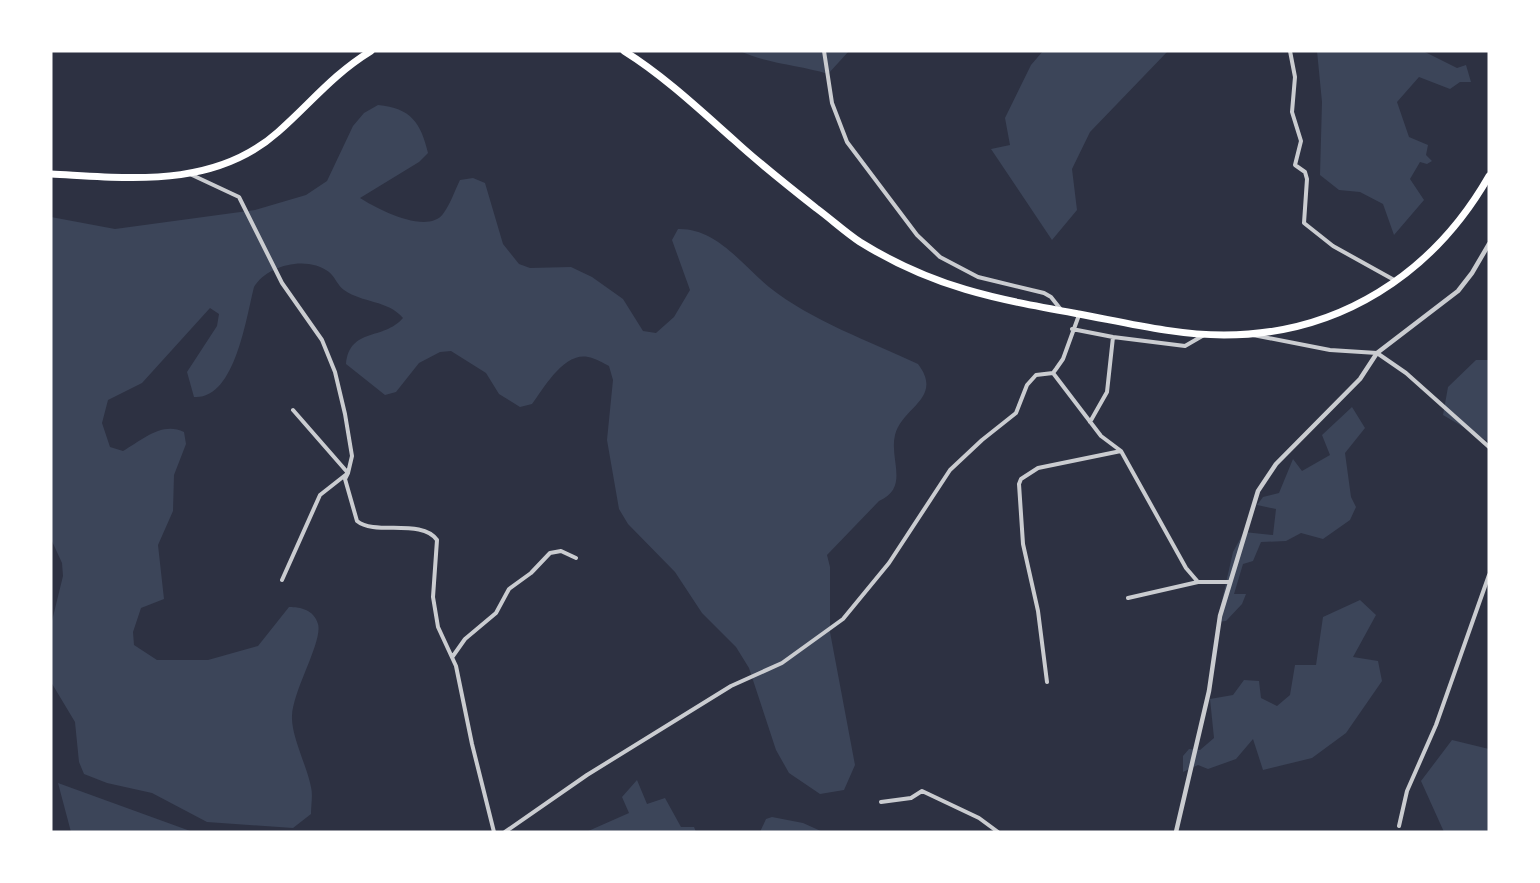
<svg xmlns="http://www.w3.org/2000/svg" width="1540" height="883" viewBox="0 0 1540 883" font-family="Commissioner,sans-serif">
<rect width="100%" height="100%" fill="#2d3142"/>
<path fill="#3c4559" d="M740,51H849L828,74C799,65 767,64 740,51Z
M1043,51H1168L1090,132L1072,169L1077,210L1052,240L991,149L1010,145L1005,118L1031,65Z
M1317,51H1423L1457,68L1466,65L1471,82H1460L1450,89L1419,77L1397,102L1409,137L1428,145L1426,155L1432,161L1427,164L1420,162L1410,179L1424,200L1394,235L1383,204L1360,192L1339,190L1320,175L1322,102Z
M378,105C411,108 421,123 428,153L419,162L360,198C377,209 427,235 443,214C450,205 455,190 460,180L473,178L485,183L503,244L519,264L530,268L571,267L592,277L623,299L643,331L656,333L674,317L690,290L672,240L678,229C717,228 742,265 769,287C812,321 869,341 918,364C944,398 902,407 895,435C889,460 910,487 879,501L827,555L830,567V632L855,765L844,790L820,794L789,773L776,750L749,668L736,647L702,613L675,572L628,524L619,509L607,440L613,380L609,366C603,363 595,358 588,357C564,352 544,388 532,404L520,407L499,394L486,373L451,351L440,352L419,363L396,392L385,395L346,364C350,327 383,341 403,318C388,300 362,303 344,290C338,286 335,277 329,272C307,255 267,265 254,287C246,318 235,400 194,397L187,372L217,326L219,314L210,308L142,383L108,400L102,423L110,447L123,451C142,440 162,421 184,432L186,444L174,475L173,511L158,545L164,599L141,608L133,632L134,645L157,660H208L258,646L289,607C301,607 314,610 318,624C323,641 293,690 292,716C291,736 307,766 311,787C313,795 311,805 311,814L293,828L207,822L152,793L107,783L84,774L79,762L75,722L51,682V625L63,576L62,563L51,539V217L115,229L255,210L306,195L327,181L353,126L364,113Z
M1476,360H1489V442L1443,415L1448,387Z
M1352,407L1365,428L1345,453L1351,497L1356,507L1350,520L1323,539L1301,533L1286,541L1261,542L1253,561L1243,564L1234,594H1246L1242,604L1226,621L1217,622L1233,552L1244,532L1273,535L1276,509L1257,505L1263,497L1279,493L1293,459L1302,471L1330,455L1322,435Z
M1360,600L1376,615L1353,657L1378,661L1382,681L1346,733L1312,758L1263,770L1253,739L1236,759L1208,769L1198,765L1183,772V756L1189,749L1200,750L1214,738L1210,699L1233,695L1244,680L1259,681L1261,698L1277,706L1290,695L1295,665H1316L1323,617Z
M1452,740L1489,749V832H1444L1421,781Z
M637,780L647,804L665,798L681,827H694L696,832H586L629,813L622,797Z
M58,783L193,832H71Z
M772,817L803,823L823,832H760L766,819Z"/>
<g fill="none" stroke-linecap="round" stroke-linejoin="round">
<path stroke="#caccd0" stroke-width="4" d="M824,51L832,103L847,142L917,235L940,257L978,277L1044,293L1051,297L1062,311
M1290,51L1295,77L1292,112L1301,141L1295,165L1305,172L1307,179L1304,223L1333,246L1396,281
M192,175L239,197L282,283L322,340L335,372L345,414L352,456L348,473L320,495L282,580
M1072,329L1113,337L1185,346L1204,335
M1253,335L1330,350L1377,353L1406,373L1489,447
M1053,373L1101,436L1121,451L1186,568L1198,582
M293,410L348,473L345,479L357,521C375,536 422,518 437,540L433,597L438,627L456,666L472,744L494,832
M1090,422L1107,392L1113,337
M1128,598L1198,582H1229
M453,656L465,639L496,613L509,589L531,573L550,553L561,551L576,558
M1047,682L1038,611L1023,544L1019,484L1021,479L1038,468L1121,451
M881,802L911,798L922,791L979,818L998,832
M1399,826L1407,791L1436,725L1489,575
M505,832L587,775L731,686L782,663L843,619L889,563L950,470L982,440L1016,413L1027,385L1036,375L1053,373L1056,369L1063,359L1079,315"/>
<path stroke="#caccd0" stroke-width="4.5" d="M1176,832L1209,691L1220,616L1258,491L1276,464L1360,379L1377,353L1458,291L1472,273L1489,244"/>
<path stroke="#fff" stroke-width="7" d="M624,51C664,76 699,109 734,140C760,164 788,186 816,208C831,219 845,232 860,242C934,288 996,299 1079,314C1127,323 1176,335 1224,335C1339,335 1433,274 1489,176
M51,174C130,178 214,189 278,132C311,103 332,75 371,51"/>
</g>
<rect width="1540" height="883" fill="none" stroke="#ffffff" stroke-width="105"/>
</svg>
